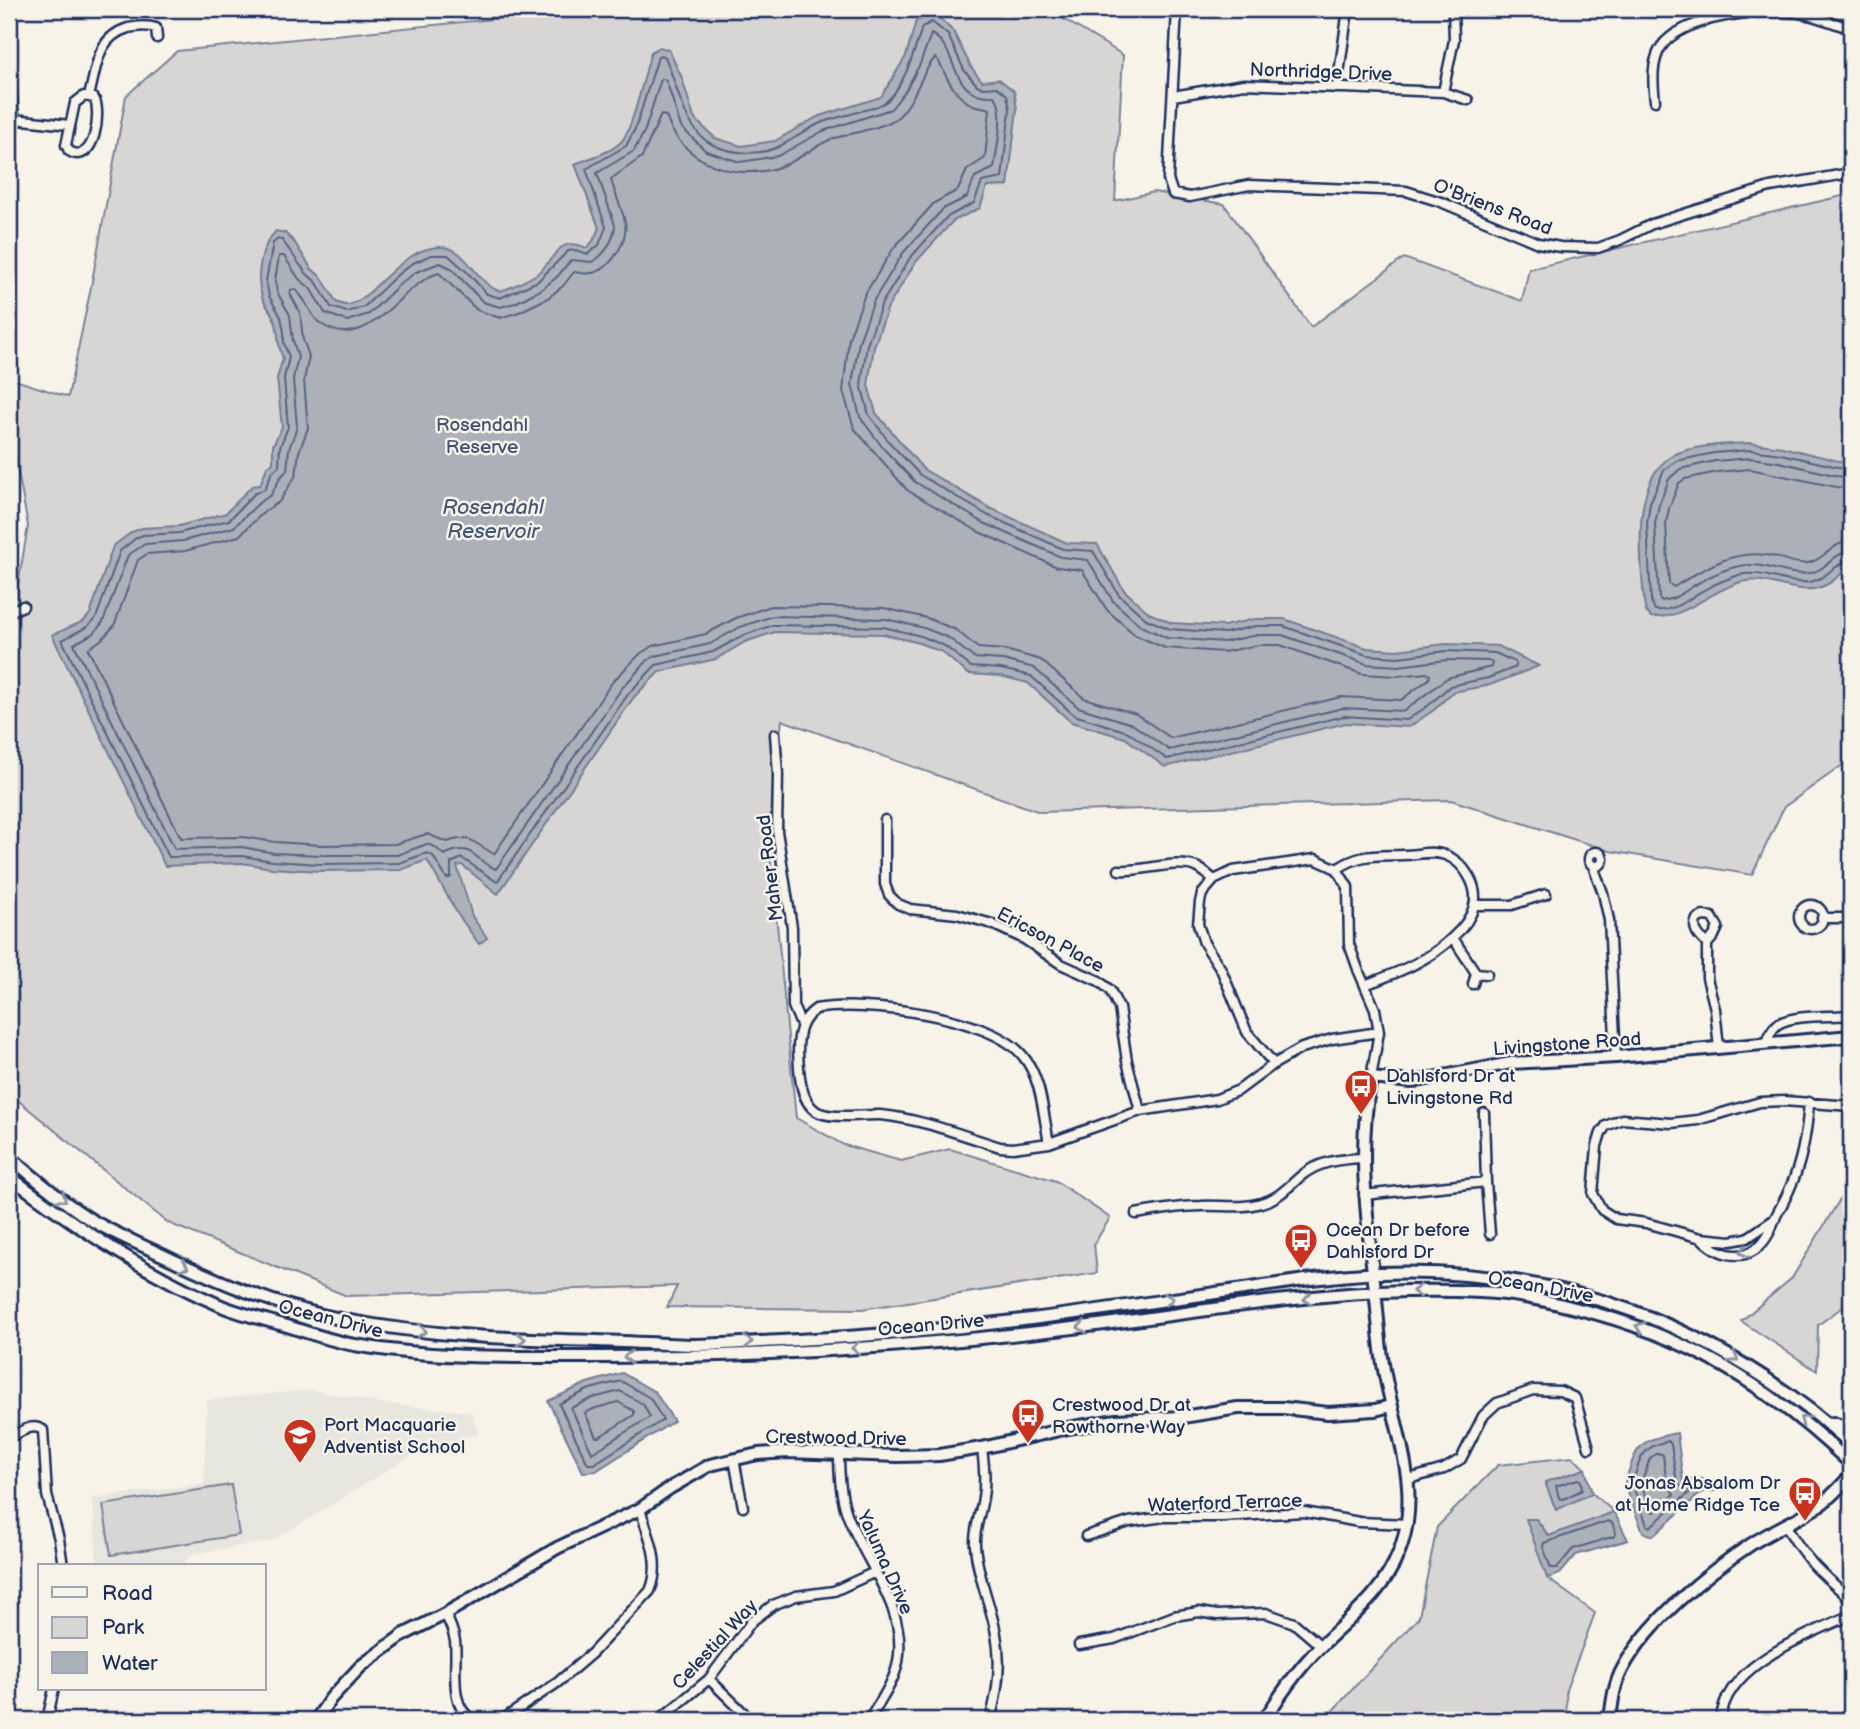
<svg xmlns="http://www.w3.org/2000/svg" width="1860" height="1729" viewBox="0 0 1860 1729" font-family="'Balsamiq Sans',sans-serif">
<rect width="100%" height="100%" fill="#f7f3e8"/>
<filter id="ink" filterUnits="userSpaceOnUse"><feTurbulence type="fractalNoise" baseFrequency=".0143" numOctaves="2"/><feDisplacementMap in="SourceGraphic" scale="14" xChannelSelector="R" yChannelSelector="G"/><feConvolveMatrix kernelMatrix="1 2 1 2 8 2 1 2 1" color-interpolation-filters="sRGB"/></filter>
<g filter="url(#ink)">
<path fill="#e6e5de" d="M312,1390L384,1404L471,1412L478,1434L428,1445L272,1541L192,1554L182,1566H97L93,1498L204,1484L207,1400Z"/>
<path fill="#d7d6d4" stroke="#798299" stroke-width="2" d="M554,9H1047L1123,55L1115,201L1154,192L1224,204L1311,327L1404,258L1522,301L1529,269L1851,194V759L1784,807L1752,875L1610,851L1451,800L1040,812L782,720L768,832L796,1118L844,1145L901,1161L950,1149L1056,1181L1110,1218L1094,1244L1097,1273L862,1309L667,1307L677,1286L347,1296L168,1223L9,1093V638L28,526L9,423V378L68,397L90,292L126,96L177,51L542,14Z
M1851,1181V1301L1818,1325L1817,1371L1741,1321L1792,1278Z
M1573,1457L1585,1469L1545,1482L1556,1510L1592,1493L1614,1512L1549,1536L1536,1519L1547,1578L1595,1613L1566,1690L1567,1720H1324L1419,1617L1437,1527L1498,1465Z
M231,1485L239,1535L111,1555L103,1505Z"/>
<path fill="#acb0b9" stroke="#727c95" stroke-width="2" d="M934,13L953,31L971,67L982,81L999,79L1014,91L1017,109L1008,186L987,187L980,208L953,221L915,263L888,307L874,347L868,385L876,413L923,469L990,508L1067,543L1097,544L1124,590L1149,613L1172,623L1224,626L1255,619H1284L1367,648L1397,650L1446,644L1498,646L1539,666L1490,685L1453,692L1434,710L1409,727L1346,723L1165,767L1125,738L1071,722L1028,683L1000,676L968,674L942,652L919,643L883,634L775,632L745,642L716,659L659,672L634,697L498,894L462,865L457,866L472,916L487,938L479,944L457,913L427,860L401,870L320,871L272,868L242,863L165,866L52,635L84,621L90,614L113,546L132,532L142,528L179,526L226,513L252,486L260,485L267,467L273,463V445L282,427L277,378L283,358C276,342 280,335 275,321C272,312 265,305 262,297C255,276 261,245 276,231L285,233L295,243L311,268L322,278L336,302C339,303 343,305 346,305C370,305 400,246 441,247C468,247 476,285 500,291C508,289 527,280 535,275C556,262 555,234 587,248L593,241L599,228L575,164C589,158 610,153 621,142C633,129 645,72 651,52L660,47L669,50L682,78L694,118L715,138L741,146L775,141L817,117L881,97L906,56L916,21Z
M1751,443L1782,447L1851,464V565C1843,572 1835,581 1826,585C1797,599 1769,574 1741,582C1709,591 1684,620 1651,617L1646,612L1644,602C1641,561 1630,480 1672,456C1689,445 1730,444 1751,443Z
M622,1373L655,1392L674,1421L596,1471L583,1472L548,1401L587,1383Z
M1677,1433L1683,1481L1702,1479L1716,1482L1715,1491L1702,1492L1653,1536L1643,1532L1624,1485C1637,1448 1635,1440 1677,1433Z
M1585,1469L1592,1493L1556,1510L1545,1482Z
M1614,1512L1628,1540L1576,1555L1560,1574L1547,1578L1526,1519H1536L1549,1536Z"/>
<g fill="none" stroke-linecap="round" stroke-linejoin="round">
<path stroke="#556382" stroke-width="2" d="M932,22L948,35L964,70L977,85L983,88L997,87L1007,95L1010,109L1002,178L982,182L974,203L947,217L910,258L882,303L867,345L861,384L869,415L890,443L920,475L987,515L1063,549L1093,551L1119,595L1146,619L1170,629L1225,633L1256,626H1283L1367,655L1398,657L1446,651L1495,653L1515,662L1516,667L1488,678L1450,686L1429,705L1407,720L1344,716L1167,759L1128,732L1074,715L1031,676L1001,669L971,667L945,646L921,636L883,627L773,625L742,636L713,652L656,665L629,693L497,882L462,858L451,863V877L447,879L433,856L427,853L399,863L320,864L273,861L242,856L169,857L62,640L87,627L96,618L120,551L136,538L143,535L179,533L229,520L255,493L265,489L272,472L279,466L280,447L288,427L284,378L289,357L284,343V332L281,317L269,296L266,281L273,243L278,239L282,240L306,273L317,283L331,307L347,312L364,307L396,276L411,264L431,255H448L467,272L487,294L500,298L538,281L568,251L575,250L588,254L599,245L606,227L586,169L626,146L636,127L658,57L662,55L665,57C678,85 683,130 713,145C732,154 761,156 780,146C795,139 808,128 823,122C838,116 873,110 884,103C903,91 916,47 922,27Z
M931,34C960,48 948,99 994,96C1007,106 996,152 994,168L975,177L967,197L943,209L903,253L874,300L859,342L852,384L860,417L883,448L915,482L984,523L1061,557L1088,560L1113,601L1141,626L1167,638L1224,642L1257,635H1282L1367,664L1398,666L1447,660L1489,661L1492,663L1491,667L1447,678L1404,711L1343,708L1169,750L1132,724L1078,707L1034,668L1003,660L974,658L949,638L924,628L886,619L773,616L740,627L710,644L655,656L648,660L622,688L496,869C472,860 474,841 444,855L435,847L427,844L397,855H320L274,853L242,847L175,849L74,644L94,633L103,622L128,555L145,544L183,541L234,527L260,502L271,495L280,478L287,470L289,449L297,427L293,379L298,357L293,341L290,315L277,292L275,281L279,256H284L299,279L310,288L325,313L347,321L369,314L401,283L416,272L440,263L451,268L483,302L500,307L515,303L542,289L557,277L571,260L592,262C605,255 614,240 615,225L597,173L634,151L645,130L661,79H664L667,83L681,127L706,151L740,162L778,156L823,131L891,109L906,90L920,64Z
M935,58L938,60C946,76 955,98 973,105C979,107 985,107 990,109L985,158L967,170L958,190L934,203L893,249L865,294L849,338L843,391L854,428L907,490L979,532L1057,567L1082,570L1107,610L1135,635L1165,648L1224,652L1258,645H1280L1362,674L1397,676L1427,673L1430,675L1429,679L1401,700L1341,697L1171,738L1136,714L1084,698L1041,660L1005,650L978,648L956,630L927,618L884,608L771,606L736,618L706,634L653,646L641,653L613,681L494,854L469,839H458L447,842L427,834L395,844L321,845L275,842L243,837L181,838L88,649L102,639L114,626L138,560L147,554L185,551L239,536L265,511L279,502L296,475L299,452L308,428L304,380L309,356L303,340L300,312L290,294L291,290L295,289C307,299 309,316 321,324C369,356 399,284 439,273L477,310L500,318L519,312L548,298L563,286L574,272C581,273 588,275 596,272C613,266 628,240 625,222C622,207 614,193 611,179L642,157L661,115L666,116C681,164 740,184 785,165C802,158 815,145 832,139C850,133 885,128 898,117C916,101 920,73 935,58Z
M1851,470L1781,454L1751,450L1714,453L1676,461L1664,470L1650,503L1647,523L1651,601L1655,610C1675,612 1687,599 1704,590C1714,584 1727,579 1739,575C1763,569 1785,585 1809,582C1826,580 1835,562 1851,560
M1851,479L1779,462L1751,458L1715,461L1680,469L1669,479L1659,505L1655,523L1659,598L1662,601C1678,599 1687,589 1700,582C1712,575 1727,568 1740,566C1764,561 1786,577 1809,573C1826,571 1834,552 1851,551
M1851,490L1750,469L1717,472L1685,479L1679,483L1669,508L1666,524L1669,584L1674,587C1703,569 1734,548 1771,556C1783,558 1796,565 1808,563C1825,560 1832,542 1851,541
M621,1381L650,1398L663,1420L594,1464H588L559,1404L590,1389Z
M620,1391L643,1404L650,1417L592,1453L571,1408L593,1398Z
M618,1402L634,1411V1415L599,1437H596L585,1413L596,1408Z
M1668,1441L1671,1444L1677,1483L1681,1487L1688,1489L1690,1492L1650,1527L1647,1525L1632,1484C1640,1460 1640,1447 1668,1441Z
M1658,1453L1663,1455L1666,1478L1674,1495L1654,1512L1651,1511L1641,1484L1650,1458Z
M1578,1479L1581,1481L1582,1490L1563,1499L1559,1498L1556,1486Z
M1608,1521L1612,1523L1616,1532L1615,1536L1573,1549L1557,1568H1551L1543,1547L1544,1543Z"/>
<defs>
<path id="street" d="M1177,9L1168,179L1173,194L1190,197L1249,185L1406,191L1441,202L1538,243L1560,247L1598,248L1620,240L1652,224L1770,187L1851,173
M9,65L14,119L69,125
M1337,88L1348,9
M1443,92L1454,40L1453,9
M84,96L94,98C102,111 95,167 69,151L66,145L75,103Z
M89,96C97,67 96,38 128,28C138,26 147,25 156,28L157,38
M1173,96L1244,84L1443,92L1468,100
M1655,101C1653,84 1651,63 1661,47C1682,16 1765,7 1799,13C1817,16 1834,23 1851,29
M9,147L14,119
M9,612L23,606
M775,734L778,774L777,831L792,927L793,1006L801,1025
M885,820V884L889,895L898,904L910,909L957,914L992,924L1024,939L1061,964L1099,981L1110,990L1119,1008L1127,1061L1140,1111
M1589 859a7 7 0 1 1 14 0a7 7 0 1 1-14 0Z
M1593,866L1603,893L1609,920L1616,1057
M1337,869C1361,853 1375,856 1403,855C1418,855 1431,850 1445,855C1464,862 1479,886 1474,906C1471,918 1462,929 1453,937C1429,961 1396,973 1365,985
M1119,870C1142,872 1175,859 1196,867C1202,869 1208,875 1214,880
M1475,905H1512L1546,894
M1799 917a12 12 0 1 1 24 0a12 12 0 1 1-24 0Z
M1822,918H1851
M1453,938L1476,973
M1707,944C1700,937 1691,929 1697,919L1703,916L1712,917L1718,927L1714,936L1707,944V978L1715,1009L1719,1048
M1473,984L1476,973L1487,974
M1767,1044C1769,1036 1771,1029 1778,1024C1793,1014 1832,1017 1851,1015
M1274,1064L1247,1032L1221,969L1204,943L1198,924L1200,902L1202,894L1214,880L1233,871L1315,859L1337,869L1348,887L1349,944L1359,972L1375,1009L1379,1032L1371,1078
M1484,1113L1486,1182L1490,1234
M1049,1143L1013,1148L1000,1147C961,1135 922,1119 880,1115C863,1114 830,1120 816,1111C799,1100 799,1069 798,1051C798,1034 801,1019 816,1009C864,1000 992,1016 1023,1056C1042,1079 1043,1114 1049,1143L1140,1111L1217,1099L1239,1090L1274,1064L1302,1048L1332,1039L1379,1032
M1364,1195L1486,1182
M1136,1214C1158,1210 1179,1206 1201,1206C1222,1205 1241,1209 1261,1203C1278,1199 1288,1187 1301,1176C1319,1161 1341,1159 1363,1158
M1775,1219L1747,1238L1731,1241L1701,1238L1646,1223L1616,1219L1602,1210L1593,1194L1597,1146L1601,1133L1606,1126L1622,1119L1671,1123L1698,1120L1760,1102L1784,1101L1851,1106
M1701,1238C1723,1260 1753,1263 1769,1233C1772,1228 1773,1223 1775,1218C1780,1208 1786,1198 1790,1188C1802,1162 1807,1131 1809,1102
M9,1437C21,1433 31,1422 43,1430L47,1495L59,1539L63,1566
M982,1448C984,1464 986,1481 983,1497C981,1513 974,1528 975,1545C977,1576 991,1604 996,1634C1002,1664 998,1692 990,1720
M839,1453C839,1472 840,1493 846,1511C863,1561 908,1607 898,1662C894,1683 879,1703 869,1720
M734,1459L743,1507
M1409,1479L1444,1469L1461,1459L1483,1416L1497,1403L1533,1390L1560,1391L1575,1398L1589,1448
M1785,1524C1806,1561 1819,1572 1851,1599
M1086,1536L1129,1522L1164,1517H1222L1304,1512L1359,1522L1408,1524
M445,1614C450,1623 453,1631 455,1641C458,1664 447,1708 474,1720
M1079,1645L1114,1639L1174,1616L1199,1612L1217,1615L1266,1613L1294,1623L1321,1646
M709,1679L751,1720
M47,1720L54,1689
M502,1720L557,1683L592,1653L650,1591C662,1563 649,1537 640,1509
M659,1720L709,1679L752,1621L773,1605L796,1596L834,1591L875,1572
M1184,1720H1212
M1721,1720C1724,1665 1808,1635 1851,1615"/>
<path id="secondary" d="M9,1156C33,1177 58,1198 85,1216C106,1230 131,1240 154,1251C216,1281 278,1307 345,1320C429,1336 512,1339 597,1341C629,1342 662,1344 694,1345C723,1345 752,1342 781,1341C862,1337 943,1330 1023,1320C1097,1311 1171,1299 1244,1289C1289,1282 1334,1275 1380,1273C1561,1267 1715,1323 1851,1444
M9,1176C76,1227 146,1274 224,1307C242,1314 262,1319 280,1324C305,1331 330,1341 355,1345C435,1359 517,1357 598,1357C757,1357 915,1347 1073,1328C1208,1312 1344,1284 1480,1292C1512,1293 1544,1300 1575,1308C1688,1336 1767,1384 1851,1464
M1833,1423L1851,1429
M316,1720L331,1698L361,1666L403,1635L445,1614L557,1548L640,1509L670,1488L710,1465L758,1454L788,1452L898,1456L939,1455L982,1448L1068,1428L1116,1420L1183,1417L1238,1408H1283L1328,1413L1375,1410L1391,1406
M1264,1720C1281,1694 1297,1670 1319,1648C1351,1616 1382,1596 1399,1552C1424,1489 1393,1427 1383,1364C1379,1340 1378,1315 1375,1290C1367,1219 1357,1150 1371,1078L1412,1082L1511,1063L1616,1057L1851,1036
M1610,1720C1612,1703 1614,1684 1623,1668C1647,1623 1707,1573 1750,1545C1772,1530 1798,1520 1820,1505C1831,1497 1842,1485 1851,1475"/>
</defs>
<use href="#street" stroke="#1b2f5e" stroke-width="13"/>
<use href="#secondary" stroke="#1b2f5e" stroke-width="16"/>
<use href="#street" stroke="#f7f3e8" stroke-width="8"/>
<use href="#secondary" stroke="#f7f3e8" stroke-width="10"/>
</g>
<defs><path id="oneway-chevron" d="M-2-3.5L2.5 0L-2 3.5" fill="none" stroke-width="1.6" stroke-linecap="round" stroke-linejoin="round" transform="scale(1.75)"/></defs>
<g stroke="#8991a3">
<use href="#oneway-chevron" transform="translate(62 1198) rotate(37)"/>
<use href="#oneway-chevron" transform="translate(1744 1252) rotate(165)"/>
<use href="#oneway-chevron" transform="translate(184 1266) rotate(24)"/>
<use href="#oneway-chevron" transform="translate(1417 1291) rotate(179)"/>
<use href="#oneway-chevron" transform="translate(1169 1299) rotate(-8)"/>
<use href="#oneway-chevron" transform="translate(1308 1299) rotate(174)"/>
<use href="#oneway-chevron" transform="translate(1082 1327) rotate(172)"/>
<use href="#oneway-chevron" transform="translate(1640 1327) rotate(-161)"/>
<use href="#oneway-chevron" transform="translate(422 1331) rotate(7)"/>
<use href="#oneway-chevron" transform="translate(521 1339) rotate(2)"/>
<use href="#oneway-chevron" transform="translate(748 1342) rotate(-3)"/>
<use href="#oneway-chevron" transform="translate(856 1348) rotate(176)"/>
<use href="#oneway-chevron" transform="translate(628 1357) rotate(180)"/>
<use href="#oneway-chevron" transform="translate(1734 1358) rotate(29)"/>
<use href="#oneway-chevron" transform="translate(1804 1420) rotate(-143)"/>
</g>
</g>
<defs>
<symbol id="bus-pin" viewBox="-11 -11 22 30"><path d="M0 17L-7.5 6A9.5 9.5 0 1 1 7.5 6Z" fill="#c8321e" stroke="#f7f3e8"/><path d="M-5-6H5V4H4V6H2V4H-2V6H-4V4H-5ZM-3.5-4V0h7V-4ZM-3.5 1.2v1.5H-2V1.2ZM2 1.2v1.5H3.5V1.2Z" fill="#fff"/></symbol>
<symbol id="school-pin" viewBox="-11 -11 22 30"><path d="M0 17L-7.5 6A9.5 9.5 0 1 1 7.5 6Z" fill="#c8321e" stroke="#f7f3e8"/><path d="M0-5L7-2L0 1L-7-2ZM-4 1L0 2.5L4 1V4Q0 6-4 4Z" fill="#fff"/></symbol>
</defs>
<g fill-rule="evenodd">
<use href="#bus-pin" x="1342" y="1067" width="38" height="52"/>
<use href="#bus-pin" x="1282" y="1221" width="38" height="52"/>
<use href="#bus-pin" x="1009" y="1396" width="38" height="52"/>
<use href="#school-pin" x="281" y="1416" width="38" height="52"/>
<use href="#bus-pin" x="1786" y="1474" width="38" height="52"/>
</g>
<g text-anchor="middle" stroke-width="5" stroke-linejoin="round" paint-order="stroke">
<g font-size="19" fill="#1b2f5e" stroke="#f7f3e8">
<text transform="translate(1321 71) rotate(2)" y="7">Northridge Drive</text>
<text transform="translate(1493 206) rotate(21)" y="7">O'Briens Road</text>
<text transform="translate(769 868) rotate(-97)" y="7">Maher Road</text>
<text transform="translate(1051 939) rotate(28)" y="7">Ericson Place</text>
<text transform="translate(1567 1043) rotate(-4)" y="7">Livingstone Road</text>
<text transform="translate(1541 1286) rotate(10)" y="7">Ocean Drive</text>
<text transform="translate(331 1318) rotate(14)" y="7">Ocean Drive</text>
<text transform="translate(931 1324) rotate(-5)" y="7">Ocean Drive</text>
<text transform="translate(836 1437) rotate(1)" y="7">Crestwood Drive</text>
<text transform="translate(1225 1502) rotate(-2)" y="7">Waterford Terrace</text>
<text transform="translate(886 1562) rotate(66)" y="7">Yaluma Drive</text>
<text transform="translate(714 1644) rotate(-47)" y="7">Celestial Way</text>
</g>
<g font-size="19" fill="#415076" stroke="#f7f3e8">
<text x="482" y="431">Rosendahl<tspan x="482" dy="22">Reserve</tspan></text>
</g>
<g font-size="19" fill="#1b2f5e" stroke="#f7f3e8" text-anchor="start">
<text x="1386" y="1082">Dahlsford Dr at<tspan x="1386" dy="22">Livingstone Rd</tspan></text>
<text x="1326" y="1236">Ocean Dr before<tspan x="1326" dy="22">Dahlsford Dr</tspan></text>
<text x="1052" y="1411">Crestwood Dr at<tspan x="1052" dy="22">Rowthorne Way</tspan></text>
<text x="324" y="1431">Port Macquarie<tspan x="324" dy="22">Adventist School</tspan></text>
<text x="1780" y="1489" text-anchor="end">Jonas Absalom Dr<tspan x="1780" dy="22">at Home Ridge Tce</tspan></text>
</g>
<g font-size="21" font-style="italic" fill="#465679" stroke="#f7f3e8">
<text x="493" y="514">Rosendahl<tspan x="493" dy="24">Reservoir</tspan></text>
</g>
</g>
<rect width="1860" height="1729" fill="none" stroke="#f7f3e8" stroke-width="35"/>
<rect x="18" y="18" width="1825" height="1694" fill="none" stroke="#1b2f5e" stroke-width="2.5" filter="url(#ink)"/>
<rect x="38" y="1564" width="228" height="126" fill="#f7f3e8" stroke="#9fa5b1" stroke-width="2"/>
<rect x="52" y="1587" width="35" height="10" fill="#f7f3e8" stroke="#9fa5b1" stroke-width="2"/>
<text x="102" y="1600" font-size="21" fill="#1b2f5e">Road</text>
<rect x="52" y="1617" width="35" height="21" fill="#d7d6d4" stroke="#9fa5b1" stroke-width="2"/>
<text x="102" y="1634" font-size="21" fill="#1b2f5e">Park</text>
<rect x="52" y="1652" width="35" height="21" fill="#acb0b9" stroke="#9fa5b1" stroke-width="2"/>
<text x="102" y="1670" font-size="21" fill="#1b2f5e">Water</text>
</svg>
